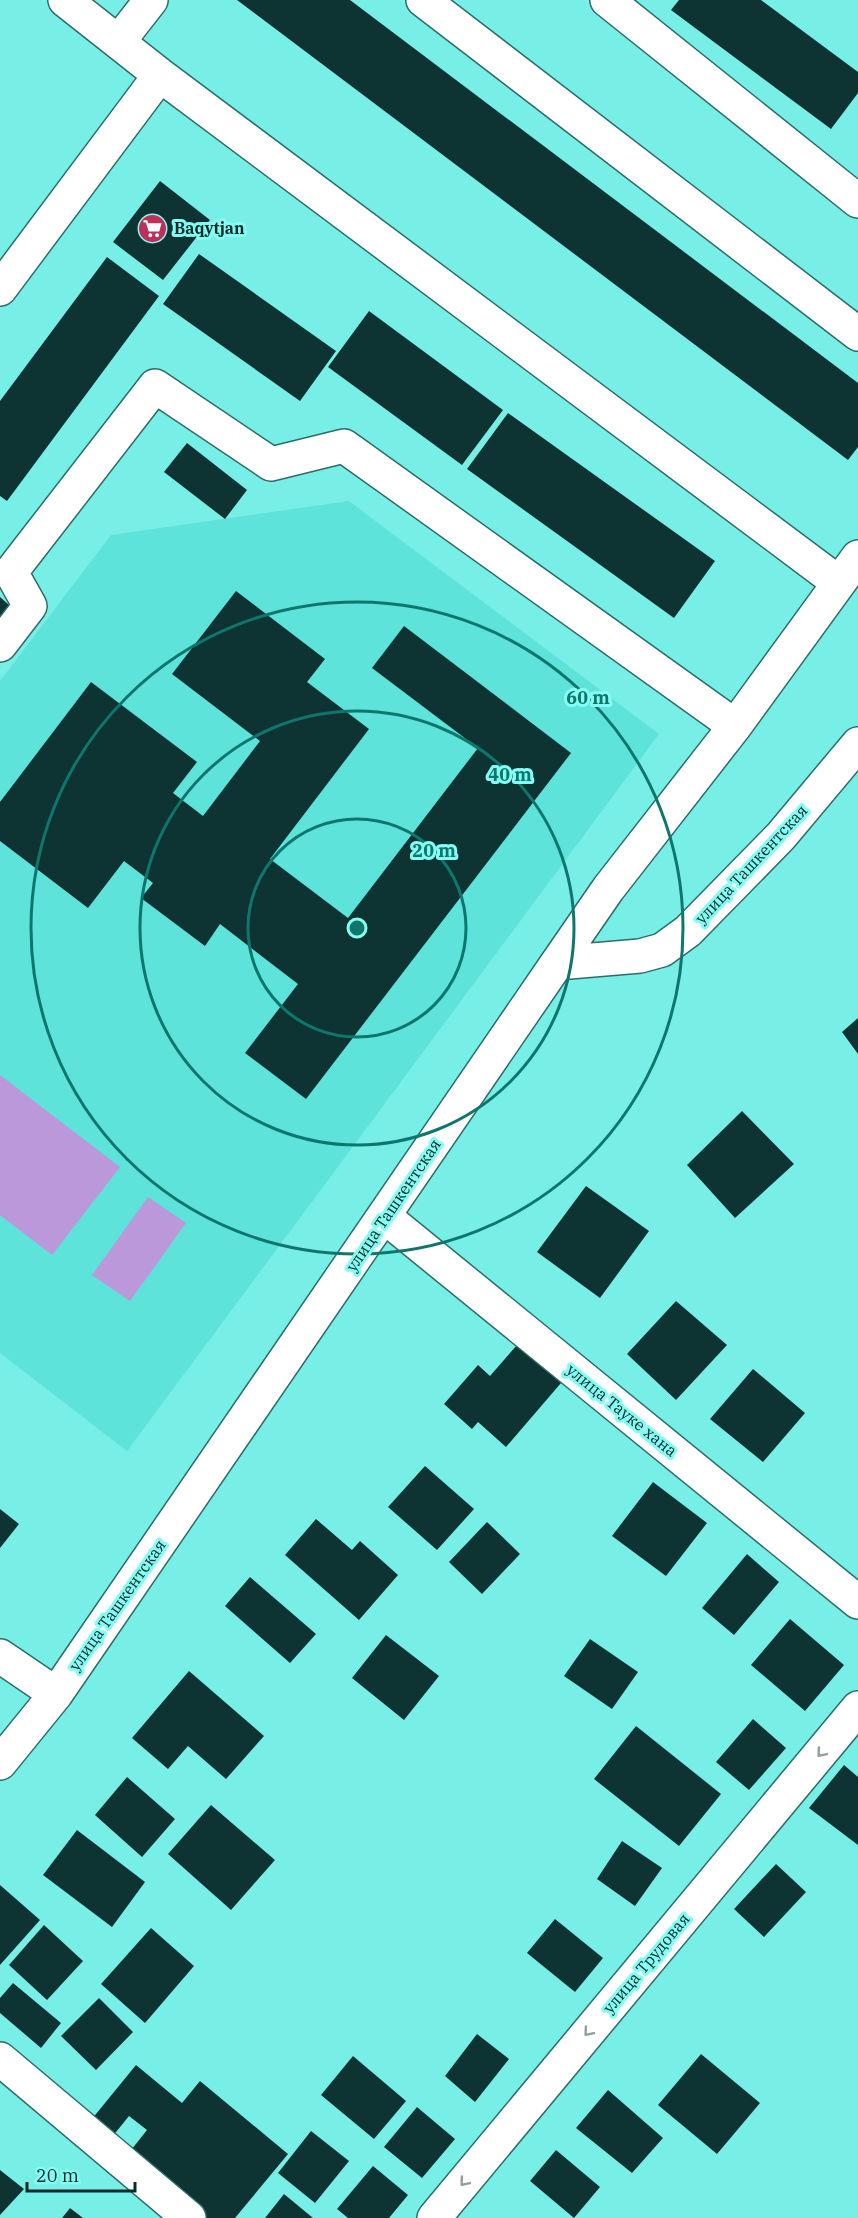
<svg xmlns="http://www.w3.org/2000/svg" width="858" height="2218" viewBox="0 0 858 2218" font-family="'IBM Plex Serif',serif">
<rect width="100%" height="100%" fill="#78efe6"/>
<path fill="#5de3d9" d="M349,501L659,734L127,1451L0,1353V681L111,535Z"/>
<path fill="#bb98d9" d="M0,1075L120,1167L52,1255L0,1215Z
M148,1197L186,1223L130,1301L92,1275Z"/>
<path fill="#0d3432" d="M237,0H350L858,383V447L848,460Z
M679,0H761L858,72V93L831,129L671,10Z
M160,181L210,220L163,280L113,242Z
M199,254L336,351L300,401L163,304Z
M107,257L159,296L7,501L0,496V401Z
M369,311L503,410L462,465L328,367Z
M508,413L715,561L674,618L467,469Z
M187,443L247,490L225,519L164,472Z
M236,591L325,659L307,682L369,729L270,859L348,918L478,748L372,668L404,626L571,753L306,1099L245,1053L298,984L220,924L205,946L141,898L153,883L124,861L88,908L0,841V802L91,682L197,762L173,793L203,816L260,741L172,674Z
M0,597L9,605L0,617Z
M858,1018V1054L842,1032Z
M742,1111L794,1164L735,1218L687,1165Z
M586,1186L649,1231L600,1298L537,1252Z
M676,1301L727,1345L676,1400L627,1354Z
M517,1345L561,1383L506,1447L478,1422L472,1429L444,1404L478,1365L490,1376Z
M753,1369L805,1413L763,1462L710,1419Z
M425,1466L474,1509L437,1550L388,1507Z
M653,1482L707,1523L666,1576L612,1536Z
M0,1509L19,1524L0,1548Z
M316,1519L352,1550L360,1541L398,1575L359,1620L285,1555Z
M487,1522L520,1554L482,1594L449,1562Z
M747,1554L779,1582L734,1635L702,1608Z
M250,1577L316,1634L290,1663L225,1606Z
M790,1619L844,1665L805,1711L751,1665Z
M386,1635L439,1676L404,1720L352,1678Z
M590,1639L638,1672L612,1709L564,1676Z
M189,1671L264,1736L226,1779L188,1746L168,1769L132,1738Z
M753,1719L786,1748L749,1790L716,1762Z
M636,1726L721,1794L679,1846L594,1779Z
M844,1765L858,1777V1845L809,1808Z
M127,1777L175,1819L142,1857L95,1815Z
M211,1805L275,1860L231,1910L168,1854Z
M77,1830L145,1882L112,1927L43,1875Z
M622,1841L662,1868L635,1906L597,1879Z
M776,1864L806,1892L764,1937L734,1909Z
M0,1885L40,1920L0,1965Z
M555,1919L603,1958L575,1992L527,1953Z
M44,1925L83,1961L47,2000L9,1965Z
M151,1928L194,1966L145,2023L101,1984Z
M13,1983L61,2023L41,2048L0,2013V1998Z
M99,1998L133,2032L96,2070L61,2036Z
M477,2034L509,2059L475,2102L445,2076Z
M701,2054L760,2103L717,2154L658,2105Z
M353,2056L406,2101L374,2139L321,2095Z
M136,2065L182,2103L200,2081L288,2154L235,2218H195L124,2159L147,2130L129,2116L108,2142L87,2125Z
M608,2090L663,2138L632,2173L576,2128Z
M417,2107L455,2139L422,2178L384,2147Z
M311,2131L349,2161L315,2203L278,2173Z
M556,2150L600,2187L574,2218L530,2181Z
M373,2166L408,2195L389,2218H348L337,2209Z
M0,2170L24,2189L0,2215Z
M284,2194L313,2218H265Z
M70,2208L83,2218H62Z"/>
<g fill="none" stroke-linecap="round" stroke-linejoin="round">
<defs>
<path id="minor" d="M65,0L160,75L839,583
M423,0L858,334
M607,0L858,201
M119,41L151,0
M0,289L160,75
M0,645L30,606L11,572L155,386L271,464L344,446L735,726
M557,963L608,889L735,726L858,557
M385,1217L858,1602
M0,1656L56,1694
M0,1763L56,1694L557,963L640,956L662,950L688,931L781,836L858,744
M434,2218L858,1708"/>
<path id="major" d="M0,2059L189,2218"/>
</defs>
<use href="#minor" stroke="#2d6d68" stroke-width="36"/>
<use href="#major" stroke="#2d6d68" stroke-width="36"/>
<use href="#minor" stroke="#fff" stroke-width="33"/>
<use href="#major" stroke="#fff" stroke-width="33"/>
</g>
<defs><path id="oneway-chevron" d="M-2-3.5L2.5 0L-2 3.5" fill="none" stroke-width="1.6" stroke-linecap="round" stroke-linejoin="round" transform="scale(1.5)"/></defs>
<g stroke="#8ea09f">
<use href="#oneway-chevron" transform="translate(821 1753) rotate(130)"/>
<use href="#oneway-chevron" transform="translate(588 2032) rotate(130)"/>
<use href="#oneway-chevron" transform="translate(464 2182) rotate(130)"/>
</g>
<g fill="none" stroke="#0f766e" stroke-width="3">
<circle cx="357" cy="928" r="109"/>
<circle cx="357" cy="928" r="217"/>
<circle cx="357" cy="928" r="326"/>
</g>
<defs>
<symbol id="supermarket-disc" viewBox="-11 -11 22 22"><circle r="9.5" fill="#be2f59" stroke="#86fdf3"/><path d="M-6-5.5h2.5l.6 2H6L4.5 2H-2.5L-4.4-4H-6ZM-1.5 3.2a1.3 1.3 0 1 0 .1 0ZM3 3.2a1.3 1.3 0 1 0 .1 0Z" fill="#fff"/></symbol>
</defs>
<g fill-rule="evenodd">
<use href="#supermarket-disc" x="136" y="212" width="33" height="33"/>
</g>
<g text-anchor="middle" stroke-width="6" stroke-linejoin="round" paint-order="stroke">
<g font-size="16" font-weight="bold" fill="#032c2a" stroke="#86fdf3" text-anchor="start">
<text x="174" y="234">Baqytjan</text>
</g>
<g font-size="16" fill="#032c2a" stroke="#86fdf3">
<text transform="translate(751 864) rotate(-47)" y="6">улица Ташкентская</text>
<text transform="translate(393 1205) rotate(-56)" y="6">улица Ташкентская</text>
<text transform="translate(622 1410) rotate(39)" y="6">улица Тауке хана</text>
<text transform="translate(117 1605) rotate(-55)" y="6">улица Ташкентская</text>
<text transform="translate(646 1963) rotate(-50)" y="6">улица Трудовая</text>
</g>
</g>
<circle cx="357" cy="928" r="9" fill="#0f766e" stroke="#86fdf3" stroke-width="3"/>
<g font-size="18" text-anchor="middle" font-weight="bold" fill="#0f766e" stroke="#86fdf3" stroke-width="6" stroke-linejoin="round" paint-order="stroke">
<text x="588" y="704">60 m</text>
<text x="510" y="781">40 m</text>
<text x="434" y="857">20 m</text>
</g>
<path d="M27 2182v9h108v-9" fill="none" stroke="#032c2a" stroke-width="3"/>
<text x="36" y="2182" font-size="18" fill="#032c2a" stroke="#86fdf3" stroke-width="4.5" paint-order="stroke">20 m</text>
</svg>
